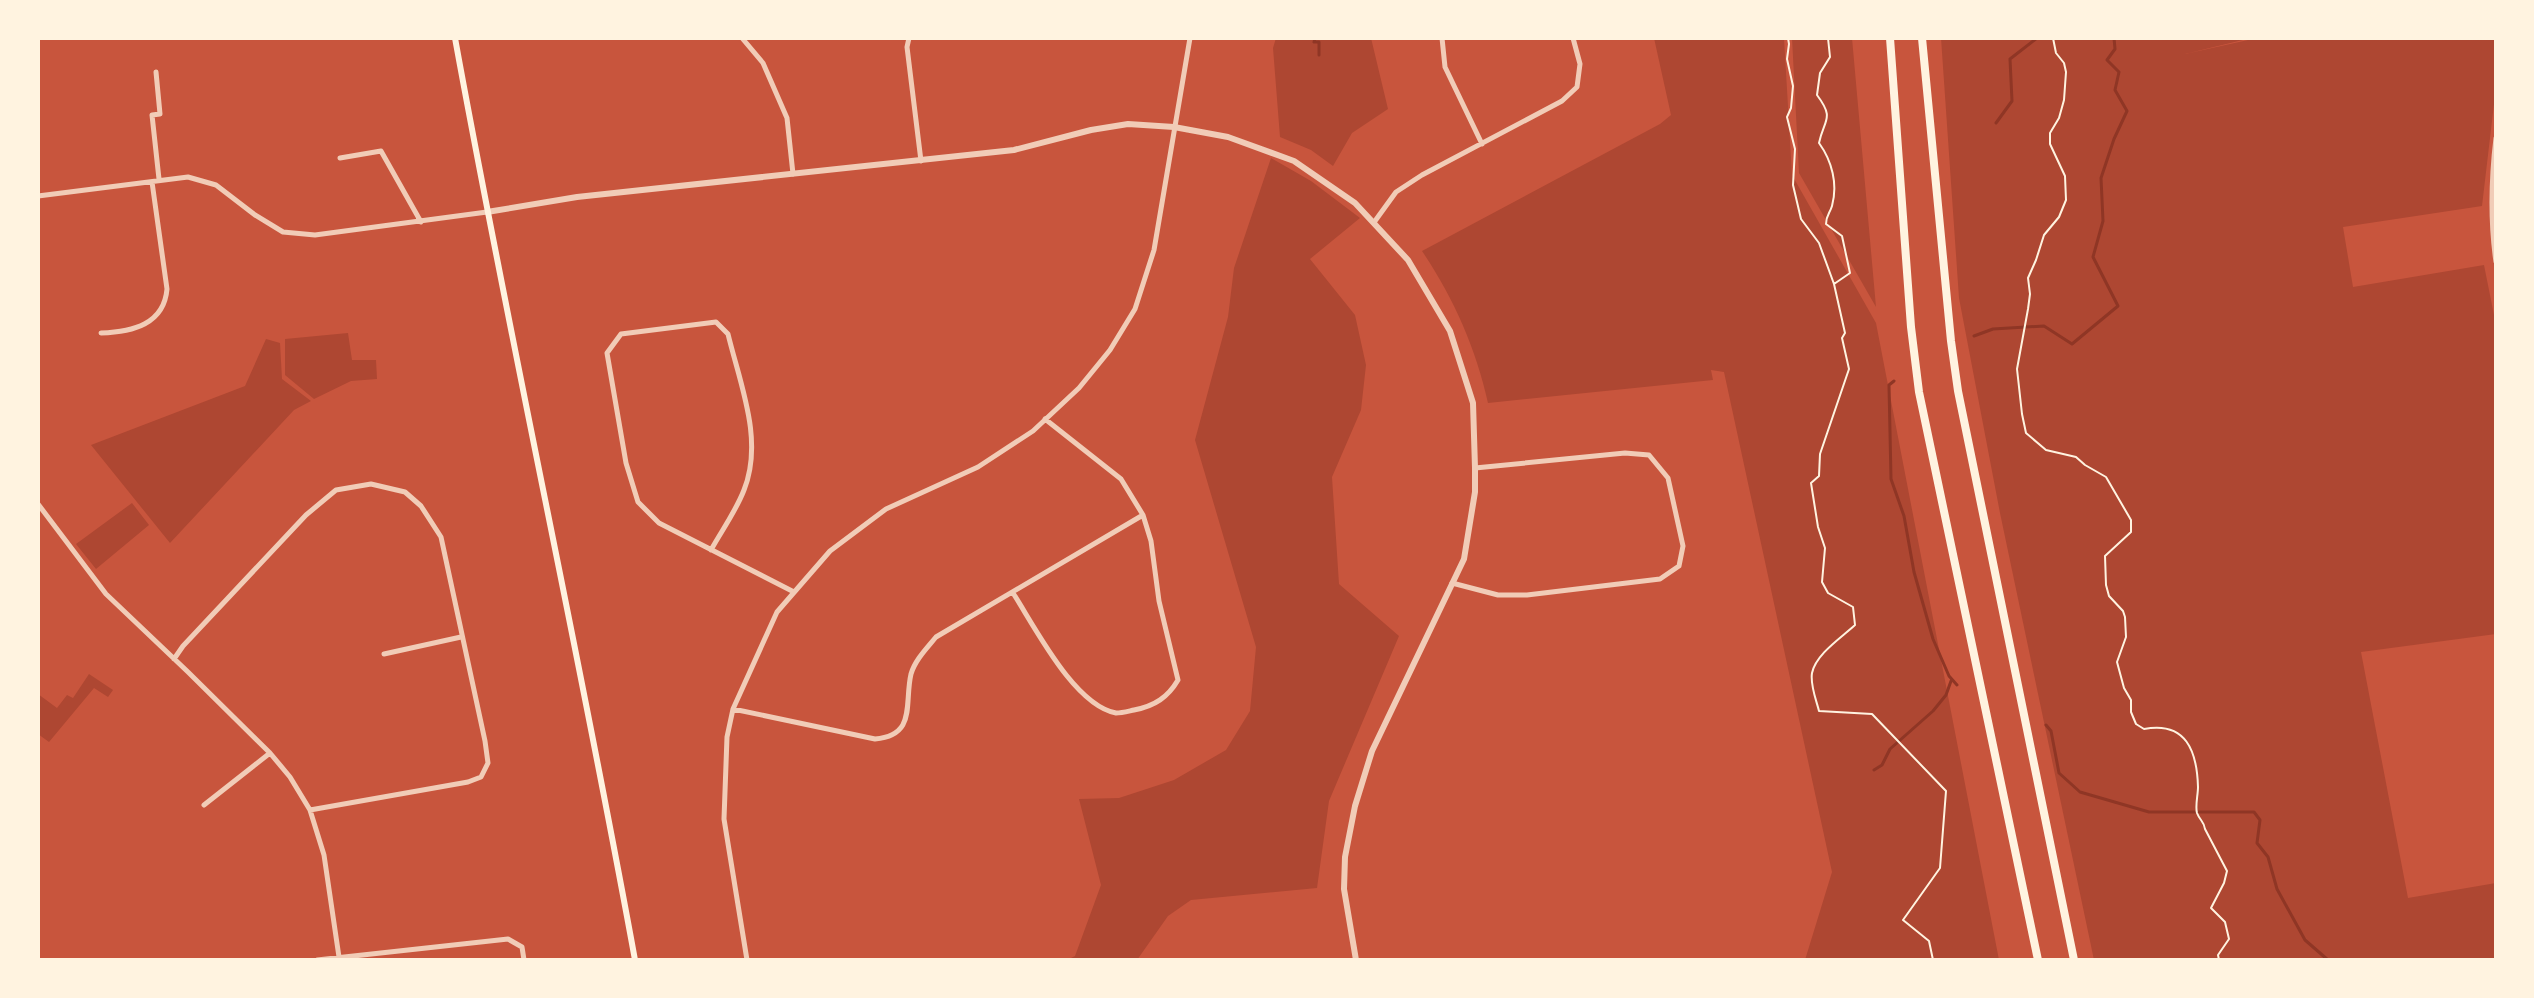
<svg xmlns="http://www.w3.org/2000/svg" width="2534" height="998" viewBox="0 0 2534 998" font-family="'Public Sans',sans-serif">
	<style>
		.green { fill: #ae4732 }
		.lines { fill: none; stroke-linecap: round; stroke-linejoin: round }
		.stream { stroke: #8f3625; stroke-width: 3 }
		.path { stroke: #fff3e0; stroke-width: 2 }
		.minor { stroke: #f1ccb7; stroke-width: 5 }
		.tertiary { stroke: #f1ccb7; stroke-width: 6 }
		.secondary { stroke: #fff3e0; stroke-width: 6 }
		.motorway { stroke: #fff3e0; stroke-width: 8 }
	</style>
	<rect width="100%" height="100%" fill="#c8553d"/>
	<path class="green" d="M1276,38h95l17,71 -36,24 -19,33 -22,-16 -31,-13 -7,-89z
		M1654,38h130l8,137 84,148 123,637h-194l27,-88 -108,-500 -13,-2 2,10 -225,23c-12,-55 -35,-106 -66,-152l238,-127 11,-9z
		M1792,38h60l24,269 -77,-134z
		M1941,38h310l-66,16 72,-16h239v49l-14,119 -139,21 10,60 131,-22 12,60v309l-135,18 47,246 88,-15v77h-402l-94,-447 -41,-215z
		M1271,158l40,23 49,37 -50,41 45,56 11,50 -5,45 -29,67 7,107 60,52 -70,165 -12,87 -126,12 -23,16 -31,44h-70l8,-4 26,-71 -22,-86 40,-1 55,-18 52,-30 24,-39 6,-64 -61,-207 33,-123 6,-49z
		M348,333l4,27h24l1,19 -26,2 -37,18 -29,-24v-36z
		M266,339l14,4 2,36 29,22 -17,9 -124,133 -79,-98 154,-59z
		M132,503l17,22 -53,44 -20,-25z
		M89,674l24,16 -5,7 -14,-9 -45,54 -11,-8v-40l19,14 10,-13 6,3z"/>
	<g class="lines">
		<path class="stream" d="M1315,38l-1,4h5v13
			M1996,123l16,-22 -2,-42 27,-21
			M1974,336l19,-7 51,-3 28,18 46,-38 -25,-49 10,-36 -2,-43 13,-39 13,-28 -12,-21 4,-18 -12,-12 8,-11 -1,-11
			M1894,381l-5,4 2,94 13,37 10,56 19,67 16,37 8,9
			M2046,725l5,6 8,42 21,19 69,20h105l6,8 -3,23 11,14 9,32 28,51 23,20
			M1874,770l8,-5 8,-16 43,-38 13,-16 5,-14"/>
		<path class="path" d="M1788,38l1,6 -2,15 6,27 -2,22 -4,9 8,32 -2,36 8,34 18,24 15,41 11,49 -3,5 7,31 -29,85 -1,22 -8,7 7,44 7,21 -3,34 6,11 25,14 2,18c-14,13 -39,29 -43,48 -2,12 4,26 7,38l53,3 74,77 -6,77 -37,52 26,21 4,19
			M1828,38l2,19 -10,16 -3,22c18,24 7,24 2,48 13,18 19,41 13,63 -2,7 -6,9 -6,18l16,12 8,37 -16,11
			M2053,38l3,15 8,10 2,9 -2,28 -5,18 -9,15v11l15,32 1,24 -7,17 -15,18 -8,25 -8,18 2,16 -2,15 -11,60 5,45 4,19 20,17 30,7 9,8 21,12 25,43v12l-26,24 1,29 3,11 14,15 2,6 1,20 -9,25 7,26 7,12v12l5,12 8,5c42,-8 53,22 54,58 0,8 -3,19 -1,26 3,8 7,8 8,16l22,42 -3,12 -13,25 14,14 4,17 -11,16 1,5"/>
		<path class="minor" d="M742,38l21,25 24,55 6,56
			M909,38l-2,9 14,114
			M1442,38l3,29 37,77
			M156,72l4,42 -8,1 7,64
			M2496,138c-5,42 -6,82 0,124
			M340,158l41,-7 40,71
			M38,196l150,-19 28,8 39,30 28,17 32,3 172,-23
			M1375,221l21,-29 26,-17 140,-74 15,-14 3,-23 -7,-26
			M101,333c32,-1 63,-9 66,-44l-15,-107
			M38,504l68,90 82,78 82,81 20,24 20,33 14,45 15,102
			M711,550c11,-20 25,-39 33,-60 20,-50 -4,-106 -16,-156l-12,-12 -95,12 -14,19 19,110 12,39 21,21 135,69
			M1452,583l46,12h29l133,-16 19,-13 4,-20 -15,-68 -19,-23 -24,-2 -150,15
			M1013,593c22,34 61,112 103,120 6,0 13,-2 18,-3 21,-4 34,-13 44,-30l-19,-79 -8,-60 -8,-26 -22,-36 -76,-60
			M384,654l77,-17
			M174,659l9,-13 123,-131 30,-25 35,-6 34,8 16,14 20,31 44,204 3,22 -7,14 -13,5 -158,28
			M733,709l142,30c42,-4 29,-35 36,-65 4,-14 16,-26 25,-37l207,-122
			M204,805l66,-52
			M317,960l191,-21 14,8 2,13
			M747,960l-23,-141 3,-82 6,-28 44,-97 53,-61 56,-42 92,-42 55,-36 46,-43 31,-38 25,-41 19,-59 36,-212"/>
		<path class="tertiary" d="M487,212l90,-15 437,-47 77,-20 37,-6 46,3 54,10 66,24 61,42 53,57 42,71 23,72 2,65v24l-11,67 -92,192 -17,55 -10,51 -1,32 12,71"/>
		<path class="secondary" d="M455,38c56,308 124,614 180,922"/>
		<path class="motorway" d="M1890,38l21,289 8,65 119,568
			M1922,38l29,303 7,50 116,569"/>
	</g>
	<rect width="2534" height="998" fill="none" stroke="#fff3e0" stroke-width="80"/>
</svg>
